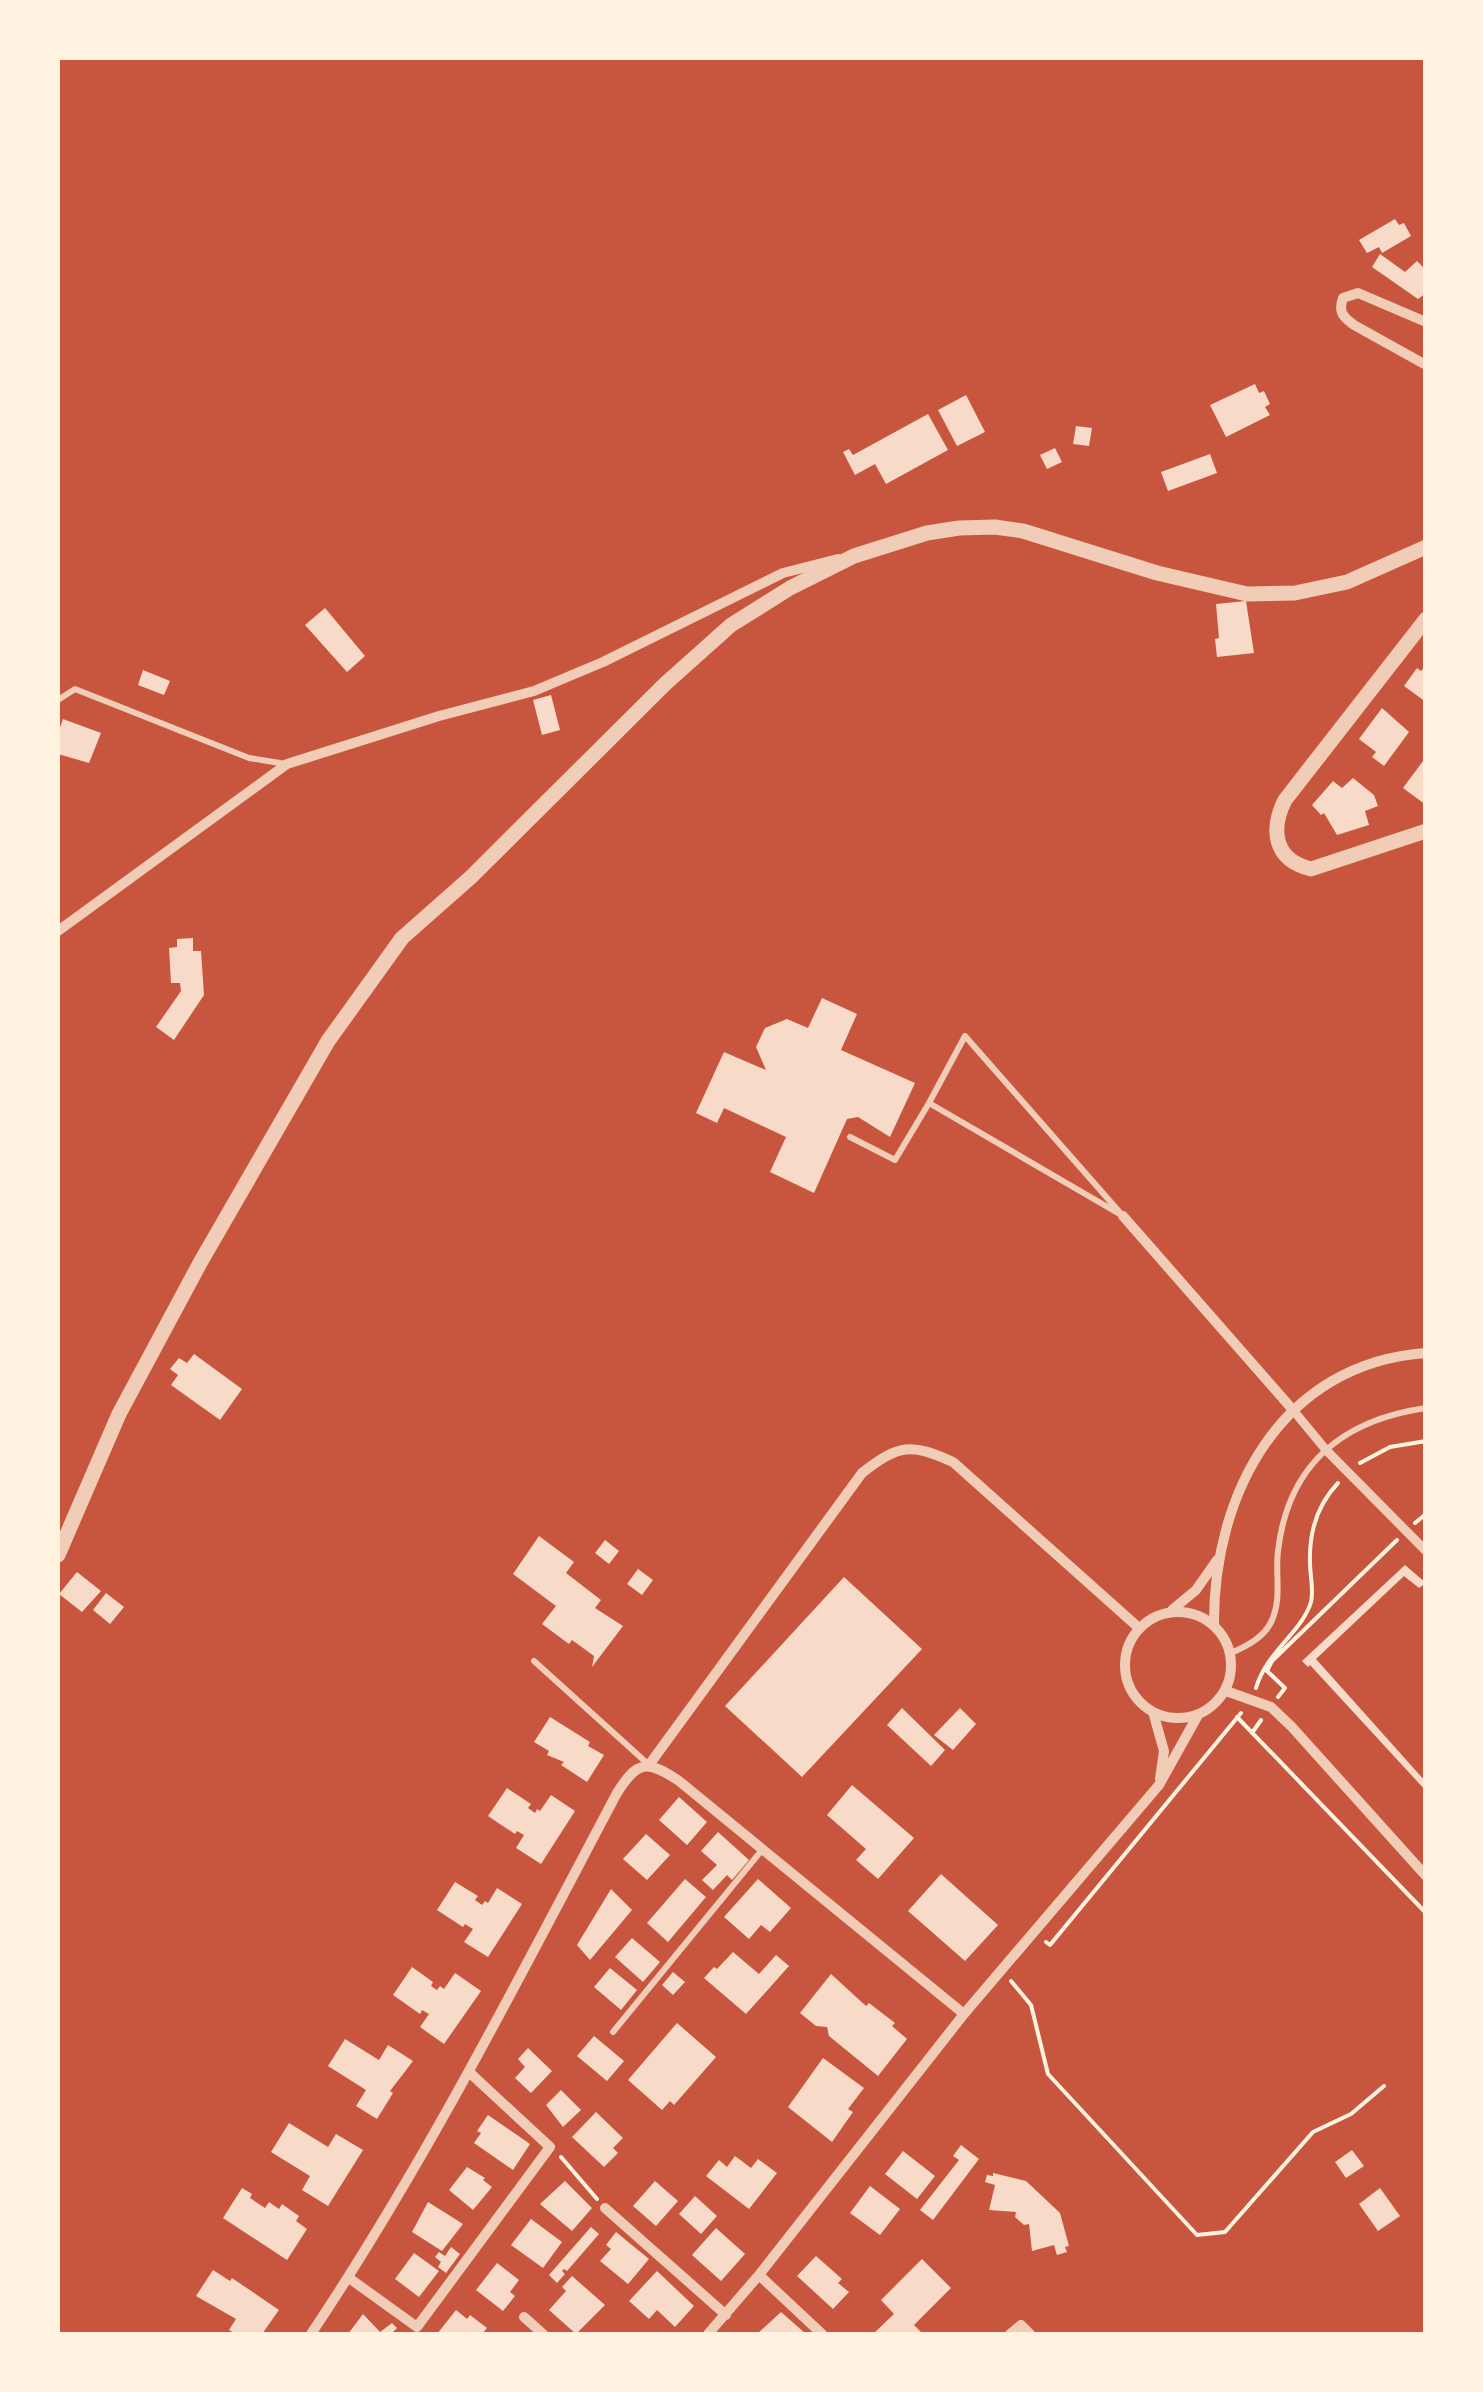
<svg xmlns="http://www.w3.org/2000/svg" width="1483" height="2392" viewBox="0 0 1483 2392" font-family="'DejaVu Sans',sans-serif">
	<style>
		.building { fill: #f7dbc8 }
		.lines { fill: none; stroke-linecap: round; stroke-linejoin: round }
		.path { stroke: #fff3e0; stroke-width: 4 }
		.service { stroke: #f1ccb7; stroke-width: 6 }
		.pedestrian { stroke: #f1ccb7; stroke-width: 9 }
		.minor { stroke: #f1ccb7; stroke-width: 10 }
		.tertiary { stroke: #f1ccb7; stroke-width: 15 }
	</style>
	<rect width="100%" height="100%" fill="#c8553d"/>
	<path class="building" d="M1395,219l4,6 5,-2 7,13 -29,17 -3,-6 -12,6 -8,-13z
		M1380,254l25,18 12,-11 9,9v23l-8,6 -46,-32z
		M1255,384l4,9 5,-2 6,13 -5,3 5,8 -44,22 -16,-32z
		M966,395l19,37 -28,14 -19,-36z
		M928,414l20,36 -62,34 -11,-20 -20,11 -12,-23 6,-3 4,6z
		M1076,426l16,2 -3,18 -16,-2z
		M1055,448l7,14 -15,7 -7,-14z
		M1210,454l7,19 -49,18 -7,-19z
		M1246,601l8,52 -37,4 -2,-18 4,-1 -3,-34z
		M325,608l40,48 -18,16 -42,-47z
		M1426,665v37l-22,-16 13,-18 4,3z
		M143,670l27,11 -6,14 -26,-10z
		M551,695l9,35 -18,5 -9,-35z
		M1382,708l27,24 -25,34 -12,-9 4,-5 -17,-13z
		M63,719l38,14 -12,30 -31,-9v-21z
		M1423,761l3,2v42l-23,-17z
		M1353,778l21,17 4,11 -13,5 4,14 -32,10 -13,-22 -3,2 -9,-10 21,-24 9,7z
		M193,938v13h8l3,44 -30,45 -18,-13 25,-36 -1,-8h-9l-2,-35 8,-1v-8z
		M822,998l35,16 -16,36 74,33 -25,54 -32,-20 -11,2 -33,74 -44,-21 16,-35 -62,-29 -7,15 -21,-10 28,-61 42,18 -10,-23 9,-19 22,-9 21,9z
		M194,1354l48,35 -22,31 -49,-35 7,-10 -8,-6 9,-11 8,5z
		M539,1536l35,26 -8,11 35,27 -6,8 28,18 -31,41 2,-11 -22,-16 -3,4 -27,-20 14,-18 -43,-32z
		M605,1540l14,11 -10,13 -14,-11z
		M1405,1565l21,18 -7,5 -15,-12 -88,83 110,123v9l-116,-126 -2,2 -6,-6z
		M638,1569l15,11 -11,15 -15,-11z
		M77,1572l24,19 -19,21 -23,-18z
		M844,1577l78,72 -120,128 -77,-71z
		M106,1593l18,14 -14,17 -17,-14z
		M902,1708l43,42 -14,16 -44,-41z
		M960,1708l16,16 -23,26 -19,-15z
		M550,1717l40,25 -2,4 16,9 -17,27 -26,-17 3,-3 -17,-7 2,-4 -15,-9z
		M852,1785l62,53 -36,41 -22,-19 10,-11 -39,-34z
		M507,1788l24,16 -3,4 7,5 2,-4 3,2 11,-16 24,16 -34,53 -25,-16 8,-13 -7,-4 -2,3 -27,-18z
		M679,1797l28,25 -20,23 -28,-25z
		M718,1832l31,28 -17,20 -5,-5 -14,15 -11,-10 15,-15 -16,-14z
		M646,1834l24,21 -23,25 -24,-21z
		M941,1874l57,51 -33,36 -57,-50z
		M685,1879l21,18 -38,45 -21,-19z
		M758,1879l33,29 -21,24 -9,-7 -12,14 -25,-22z
		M455,1882l23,14 -3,4 7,5 3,-4 3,2 9,-15 25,16 -34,53 -24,-15 9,-13 -8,-5 -2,3 -26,-17z
		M611,1889l21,21 -42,50 -13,-15z
		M632,1938l28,24 -17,20 -28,-25z
		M733,1952l26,22 17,-19 13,11 -43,48 -42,-36 10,-11 3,2z
		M412,1967l21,15 -2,4 6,4 3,-4 4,3 11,-16 26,18 -37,53 -24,-17 9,-13 -7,-4 -2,4 -27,-19z
		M610,1968l27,22 -16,20 -27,-23z
		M673,1972l12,10 -12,13 -11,-10z
		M831,1974l35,32 3,-3 26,20 -3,3 15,13 -29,37 -49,-40 -2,-9 -11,-1 -16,-13z
		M677,2023l39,34 -42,48 -4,-4 -8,9 -34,-30z
		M594,2036l30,25 -17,20 -30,-25z
		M345,2039l34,21 9,-15 25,16 -23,30 3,2 -16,26 -21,-13 10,-16 -38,-24z
		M528,2048l24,23 -21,22 -16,-15 10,-11 -7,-8z
		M823,2058l41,30 -16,21 5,3 -21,30 -44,-35z
		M561,2090l20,20 -18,17 -17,-22z
		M596,2112l27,26 -10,10 5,5 -14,14 -32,-30z
		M488,2115l42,29 -17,26 -39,-27 7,-10 -4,-2z
		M289,2123l39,24 8,-13 27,16 -35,56 -26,-16 8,-14 -39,-24z
		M961,2145l18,14 -46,61 -13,-10 39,-50 -6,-4z
		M1352,2150l12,16 -18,12 -11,-16z
		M903,2151l32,25 -18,23 -32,-25z
		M735,2156l16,12 7,-9 19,14 -28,36 -43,-33 13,-16 8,7z
		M467,2167l18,11 -2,2 9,7 -19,23 -24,-20z
		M993,2173l33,8 34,32 9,33 -4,1 2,5 -10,3 -3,-10 -22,6 -3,-27 -5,1 -9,-8 1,-5 -27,-2 6,-25 -10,-3 2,-7 6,1z
		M565,2181l27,27 -20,23 -32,-27z
		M655,2181l23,20 -22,25 -23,-20z
		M870,2186l30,23 -20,26 -30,-22z
		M242,2188l10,6 -2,4 15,10 4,-6 10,7 3,-5 17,12 -3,5 11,8 -20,31 -64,-42z
		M1380,2188l20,28 -22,15 -19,-27z
		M695,2196l22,20 -16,18 -22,-20z
		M428,2202l35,22 -21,27 -30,-19z
		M531,2219l31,23 -19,26 -32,-23z
		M591,2227l8,7 -32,37 -3,-2 -2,2 3,3 -8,9 -8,-8z
		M716,2228l29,26 -24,27 -29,-26z
		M616,2232l33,27 -21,25 -28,-23 11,-12 -5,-4z
		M451,2247l9,7 -14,19 -8,-6 3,-5 -6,-5 4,-5 6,4z
		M414,2253l25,18 -20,26 -24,-18z
		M816,2256l26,23 -4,4 11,9 -16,17 -36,-33z
		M922,2259l29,29 -37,37 9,9h-50l21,-20 -13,-14z
		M497,2263l22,17 -9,12 5,4 -12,15 -27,-21z
		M213,2270l17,11 2,-3 47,32 -17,24h-26l-7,-4 7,-11 -40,-23z
		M657,2271l37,35 -19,21 -18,-17 -8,9 -20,-18z
		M572,2276l33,29 -29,29 -27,-24 17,-19 -4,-4z
		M456,2310l11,9 3,-4 17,13 -5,6h-45z
		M781,2312l25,22h-49z
		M363,2314l17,18 12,-9 5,5 -6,6h-43z"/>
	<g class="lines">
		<path class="path" d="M1360,1463l30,-16 36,-6
			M1415,1523l11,-9
			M1256,1688c11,-37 46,-56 55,-86 3,-13 -1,-26 -1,-39 -1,-30 7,-58 28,-80
			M1278,1697l7,-9 -18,-17 5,-10 125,-121
			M1237,1717l189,196
			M1252,1733l9,-13
			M1046,1942l4,3 191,-232
			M1011,1981l20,24 17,69 149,161 28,-3 88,-100 38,-18 33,-28
			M561,2157l36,42"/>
		<path class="service" d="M58,700l17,-11 174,69 37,6
			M965,1036l158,180 -194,-113z
			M850,1137l45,23 34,-57
			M1231,1653c16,-7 34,-16 41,-33 10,-22 3,-45 6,-69 10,-86 64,-131 148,-143
			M534,1661l114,103
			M613,2032l149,-182"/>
		<path class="pedestrian" d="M1293,1410l33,40 100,101"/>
		<path class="minor" d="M1426,322l-68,-29 -15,5c-5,14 0,19 11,27l72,40
			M58,931l229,-167 152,-48 95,-25 69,-29 180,-89 55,-14
			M1123,1216l170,194
			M1172,1610l24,-20 21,-30
			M1125 1665a53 53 0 1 1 106 0a53 53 0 1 1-106 0Z
			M1214,1625c-1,-132 68,-262 212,-272
			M1226,1691l45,16 20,19 135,150
			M1153,1712l11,39 -4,28
			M649,1765l213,-292c37,-29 49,-30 91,-11l186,166
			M605,2208l121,107
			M759,2275l63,59
			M349,2278l68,49 133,-180 -81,-75
			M524,2317l19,17
			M311,2334c115,-172 209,-358 306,-541 20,-32 30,-34 62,-12l285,233
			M708,2334l51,-59 205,-261 195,-229 39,-70
			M1010,2334l11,-9 9,9"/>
		<path class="tertiary" d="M1426,619l-141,181c-15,30 -11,60 26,69l115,-38
			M58,1555l61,-141 81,-151 128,-222 74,-103 69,-61 194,-193 66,-59 59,-37 64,-32 73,-23 32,-5 36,-1 28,4 134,42 90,21 48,-1 52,-11 79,-35"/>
	</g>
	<rect width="1483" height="2392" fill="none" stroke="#fff3e0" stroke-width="120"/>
</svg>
